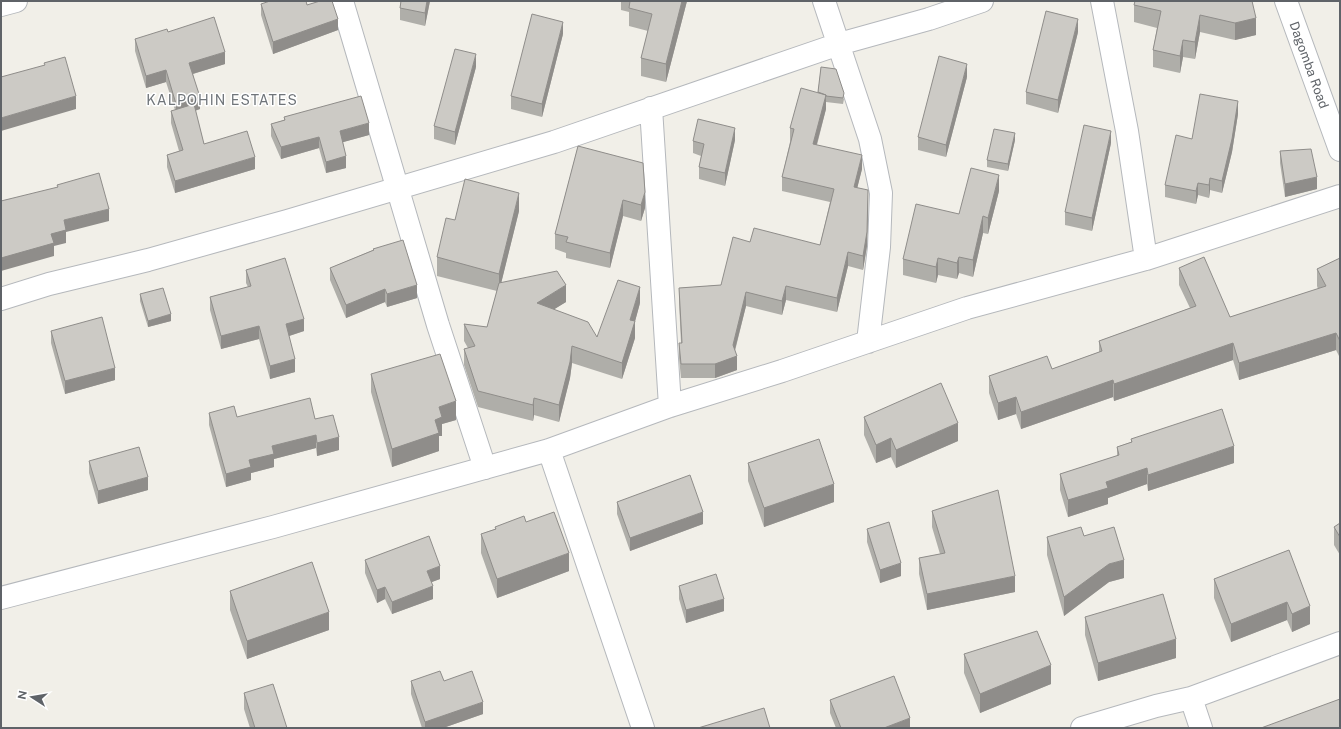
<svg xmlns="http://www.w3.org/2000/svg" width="1341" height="729" viewBox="0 0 1341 729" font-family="'Public Sans',sans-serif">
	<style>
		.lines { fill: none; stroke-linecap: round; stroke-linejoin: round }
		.minor-casing { stroke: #b5b8bc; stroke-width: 24 }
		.minor { stroke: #fff; stroke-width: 22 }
		.wall { fill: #afaea9 }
		.shaded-wall { fill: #8f8d8a }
		.building { fill: #cccac5; stroke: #8f8d8a }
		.labels { text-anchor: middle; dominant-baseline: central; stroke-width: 3; stroke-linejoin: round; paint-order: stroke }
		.street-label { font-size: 13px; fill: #5f6368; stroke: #fff }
		.neighbourhood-label { font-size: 14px; letter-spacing: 1px; fill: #70757a; stroke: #fff }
	</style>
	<rect width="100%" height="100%" fill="#f1efe8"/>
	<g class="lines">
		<defs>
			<path id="minor" d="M342,1l96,324 47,143
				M824,1l46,138 11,54 -2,54 -11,95
				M1102,1l25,130 19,128
				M1286,1l54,149
				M1,5l15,-4
				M651,108l19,298
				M1,299l48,-15 99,-24 139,-39 267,-79 285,-98 90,-25 53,-18
				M549,450l94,278
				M1,598l272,-71 276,-77 121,-44 112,-35 185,-63 179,-49 194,-63
				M1191,698l10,30
				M1082,728l74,-22 35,-8 149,-55"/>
		</defs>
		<use href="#minor" class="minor-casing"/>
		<use href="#minor" class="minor"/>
	</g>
	<path class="wall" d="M401,1h29l-5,25 -25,-6v-12z
		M621,1h66l-21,81 -25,-6v-18l7,-27 -19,-5v-14l-8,-2z
		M1252,1l4,34 -21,5 -35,-8 -5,27 -12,-2 -3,16 -27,-6v-17l4,-22 -23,-6v-17z
		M261,4l46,1 31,25 -65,24 -12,-39z
		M168,32l57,32 -32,10 7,35 -5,2 9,33 51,25 -80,24 -8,-26v-12l12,-4 -8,-28v-12l4,-1 -9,-28 -20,6 -11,-37v-12z
		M1078,32l-20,81 -32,-9v-12z
		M563,34l-21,83 -31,-8v-13z
		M476,67l-21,78 -21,-6v-13z
		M821,67l23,32 -1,5 -17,-2v7l-9,36 45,24 -5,19 11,17 -1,41 -4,24 -15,-4 -11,46 -51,-12 -4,15 -36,-9 -11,45 2,19 -22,8h-34l-2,-20v-15h2l-2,-41v-14l42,-3 29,-43 70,3 10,-43 -48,-11v-14l8,-35v-14l28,-36z
		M967,77l-21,80 -28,-7v-13z
		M1238,114l-6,38 -10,41 -12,-3 -1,8 -11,-3 -2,9 -31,-7v-12l27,-46z
		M284,117l85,18 -26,7 3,26 -20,5 -7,-25 -38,11 -10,-23v-12l13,-4z
		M735,140l-10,46 -26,-7v-12l2,-11 -8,-3v-12z
		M1015,140l-7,31 -21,-4v-7z
		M1111,143l-19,88 -27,-6v-13z
		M578,146l67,62 -4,13 -18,-5 -13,52 -44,-10v-5l-11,-4v-15z
		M1280,151l37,38 -32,8 -5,-34z
		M999,191l-11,43 -5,-1 -10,44 -14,-4 -2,6 -19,-4 -2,8 -33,-8v-16l56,-45z
		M519,211l-18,72 65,19 -12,7 43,28 43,-34 -5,18v17l-13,41 -50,-16 -2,15 -11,44 -25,-7 -1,6 -55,-14 -14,-42v-16l4,-1 -4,-7v-17l23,3 10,-36 -60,-15v-19l18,-37z
		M373,249l44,49 -30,9 -2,-5 -39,16 -16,-38v-12l43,-18z
		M1340,258v100l-4,-8 -97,30 -6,-20 -119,41 -1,-4 -92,32 -5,-15 -18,6 -9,-27v-17l63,-7 47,-17v-11l91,-33 -11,-23v-17l51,49 88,-28 -1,-3v-17z
		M246,270l58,61 -15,5 6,36 -25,7 -11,-40 -38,10 -11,-39v-13l38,-10 -2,-4z
		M140,294l31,27 -23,6 -8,-26z
		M51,331l64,49 -50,14 -14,-51z
		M371,374l85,46 -14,4v12h-3v15l-47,16 -21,-75z
		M209,413l28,4 78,2 24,31 -22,6 -1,-8 -42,11v8l-23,6v7l-25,7 -17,-62z
		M864,417l94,24 -62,27 -5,-11 -15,6 -12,-28z
		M1131,439l103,24 -86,28 -1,-7 -39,14v6l-40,13 -8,-27v-16l57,-18v-9l14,-5z
		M89,461l59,29 -50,14 -9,-31z
		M748,463l86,39 -70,25 -16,-46z
		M617,502l86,22 -73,27 -13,-37z
		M932,511l83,81 -88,18 -8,-36v-16l21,-4 -8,-27z
		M1340,523v32l-6,-10v-18z
		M495,527l74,44 -72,27 -16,-45v-19l14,-5z
		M867,529l34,47 -21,7 -13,-41z
		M1084,536l40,42 -15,4 -45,34 -17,-61v-18z
		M1289,550l21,74 -18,8 -5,-12 -56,22 -17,-44v-19z
		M365,560l75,19 -9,3 2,17 -41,15 -7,-15 -8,4 -12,-30z
		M679,586l45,25 -38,12 -7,-24z
		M230,591l99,39 -82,29 -17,-49z
		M1085,617l91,41 -78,23 -13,-46z
		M964,654l87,30 -71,29 -16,-40z
		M411,681h33l39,33 -40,14h-21l-11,-34z
		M244,693l43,35h-37l-6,-19z
		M830,700l80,28h-74l-6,-15z"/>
	<path class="shaded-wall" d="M427,1h3l-5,25v-13z
		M682,1h5l-21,81v-18z
		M1200,15v17l-5,27v-17z
		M1256,18v17l-21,5v-17z
		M338,19v11l-65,24v-12z
		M1078,19v13l-20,81v-13z
		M563,22v12l-21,83v-13z
		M1183,40v17l-3,16v-17z
		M225,52v12l-36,11v-12z
		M476,54v13l-21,78v-13z
		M967,64v13l-21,80v-12z
		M166,70v12l-20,6v-12z
		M826,95v14l-13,49v-14z
		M76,96v13l-75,22v-13z
		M200,97v12l-24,7v-12z
		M1238,101v13l-6,38 -10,41v-12z
		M369,123v12l-29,8v-12z
		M735,128v12l-10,46v-13z
		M1111,131v12l-19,88v-13z
		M1015,133v7l-7,31v-7z
		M319,137v11l-38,11v-12z
		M862,155v14l-8,32v-14z
		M346,156v12l-20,5v-11z
		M255,157v12l-80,24v-12z
		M999,175v16l-11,43v-16z
		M1317,177v12l-32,8v-13z
		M1210,178v12l-1,8v-13z
		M1198,183v12l-2,9v-13z
		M868,190l-1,56 -4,24v-14z
		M645,192v16l-4,13v-16z
		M519,193v18l-20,81v-18z
		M623,200v16l-13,52v-15z
		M109,209v12l-43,11v11l-12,3v10l-53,15v-13l50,-24 13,-14z
		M983,216v17l-10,44v-17z
		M848,252v14l-11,46v-14z
		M959,257v16l-2,6v-16z
		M938,258v17l-2,8v-16z
		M417,285v13l-30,9v-13z
		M566,285v17l-29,18v-17z
		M786,286v14l-4,15v-14z
		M640,287v16l-7,26 2,-8v17l-13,41v-16l8,-43z
		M385,289v13l-39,16v-13z
		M746,292v14l-13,51 4,-1v14l-22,8v-14l18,-19z
		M171,314v7l-23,6v-6z
		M304,319v12l-18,6v-13z
		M259,326v13l-38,10v-13z
		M1336,333v17l-97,30v-17z
		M1233,343v17l-119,41v-17z
		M572,346v17l-2,15 -11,44v-17z
		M295,359v13l-25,7v-13z
		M115,368v12l-50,14v-13z
		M1113,380v17l-92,32v-17z
		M1016,397v17l-18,6v-17z
		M534,398v17l-1,6v-16z
		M456,401v19l-14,4v12h-3v15l-47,16v-18l43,-29 4,-13z
		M958,423v18l-62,27v-18z
		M316,435v13l-42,11v8l-23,6v7l-25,7v-13l46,-28z
		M339,437v13l-22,6v-13z
		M891,438v19l-15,6v-18z
		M1234,446v17l-86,28v-16z
		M1147,468v16l-39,14v6l-40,13v-17l38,-18z
		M148,477v13l-50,14v-13z
		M834,484v18l-70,25v-19z
		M703,512v12l-73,27v-13z
		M569,553v18l-72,27v-19z
		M1124,560v18l-15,4 -45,34v-19l45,-33z
		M901,563v13l-21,7v-13z
		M440,566v13l-13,5v-13z
		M1015,576v16l-88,18v-16z
		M433,586v13l-41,15v-12z
		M385,587v12l-8,4v-13z
		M724,599v12l-38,12v-13z
		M1287,602v18l-56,22v-18z
		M1310,606v18l-18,8v-18z
		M329,612v18l-82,29v-18z
		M1176,639v19l-78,23v-18z
		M1051,665v19l-71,29v-19z
		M483,702v12l-40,14h-18v-6z
		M910,718v10h-26z"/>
	<path class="building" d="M270,1h36l1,4 13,-4h12l6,18 -65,23 -12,-38z
		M401,1h26l-2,12 -25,-5z
		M630,1h52l-16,63 -25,-6 11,-44 -23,-6z
		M1135,1h117l4,17 -21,5 -35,-8 -5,27 -12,-2 -3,16 -27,-6 8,-39 -27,-6z
		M1046,11l32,8 -20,81 -32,-8z
		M532,14l31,8 -21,82 -31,-8z
		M214,17l11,35 -36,11 11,34 -24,7 -10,-34 -20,6 -11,-37 32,-10 1,3z
		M455,49l21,5 -21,78 -21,-6z
		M939,56l28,8 -21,81 -28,-8z
		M65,57l11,39 -75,22v-41l44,-12 -1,-2z
		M821,67l15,2 8,24 -1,5 -17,-2v-1l-8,-3z
		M801,88l25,7 -13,49 49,11 -8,32 14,3 -1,42 -4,24 -15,-4 -11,46 -51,-12 -4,15 -36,-9 -13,53 4,11 -22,8h-34l-2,-21h3l-3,-55 42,-3 12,-48 17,5 4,-14 66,17 14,-56 -52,-12 12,-48 -4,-1z
		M1200,94l38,7 -6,38 -10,42 -12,-3 -1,7 -11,-2 -2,8 -31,-6 11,-50 16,4z
		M361,96l8,27 -29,8 6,25 -20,6 -7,-25 -38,10 -10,-23 14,-4 -1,-3z
		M194,104l10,40 43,-13 8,26 -80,24 -8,-26 16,-5 -12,-39z
		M698,119l37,9 -10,45 -26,-6 5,-23 -11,-3z
		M1084,125l27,6 -19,87 -27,-6z
		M994,129l21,4 -7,31 -21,-4z
		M578,146l65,17 2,29 -4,13 -18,-5 -13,53 -44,-11 2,-5 -13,-3z
		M1311,149l6,28 -32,7 -5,-33z
		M971,168l28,7 -11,43 -5,-2 -10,44 -14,-3 -2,6 -19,-5 -2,9 -33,-8 13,-55 43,10z
		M99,173l10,36 -45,11 2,10 -15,4 3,9 -53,15v-57l57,-14 -1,-2z
		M465,179l54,14 -20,81 -62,-17 9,-39 9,2z
		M403,240l14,45 -30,9 -2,-5 -39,16 -16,-37 44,-18 -1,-1z
		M1204,257l26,60 96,-31 -9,-17 23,-11v83l-4,-8 -97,30 -6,-20 -119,41 -1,-4 -92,32 -5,-15 -18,6 -9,-27 58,-20 5,13 50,-18 -3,-10 97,-35 -17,-38z
		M285,258l19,61 -18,5 9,35 -25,7 -11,-40 -38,10 -11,-39 41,-11 -5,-16z
		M557,271l9,14 -29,18 51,19 9,15 21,-57 22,7 -10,33 5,1 -13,42 -50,-17 -2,16 -11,43 -25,-7 -1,7 -55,-14 -14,-42 11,-3 -11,-22 23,3 12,-44z
		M163,288l8,26 -23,7 -8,-27z
		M102,317l13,51 -50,13 -14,-50z
		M440,354l16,47 -17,6 3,10 -7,3 4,13 -47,16 -21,-75z
		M941,383l17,40 -62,27 -5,-12 -15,7 -12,-28z
		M310,398l5,21 18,-4 6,22 -22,6 -1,-8 -44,11 2,8 -25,6 2,7 -25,7 -17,-61 25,-7 3,11z
		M1222,409l12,37 -86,29 -1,-7 -41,14 2,6 -40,12 -8,-26 59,-19 -2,-8 15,-5 -1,-3z
		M819,439l15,45 -70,24 -16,-45z
		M139,447l9,30 -50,14 -9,-30z
		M690,475l13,37 -73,26 -13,-36z
		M998,490l17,86 -88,18 -8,-36 26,-5 -13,-42z
		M554,512l15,41 -72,26 -16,-45 15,-5 -1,-2 29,-11 2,6z
		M889,522l12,41 -21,7 -13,-41z
		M1340,523v14l-6,-10z
		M1081,527l3,9 30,-9 10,33 -15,4 -45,33 -17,-60z
		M429,536l11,30 -13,5 6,15 -41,16 -7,-15 -8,3 -12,-30z
		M1289,550l21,56 -18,8 -5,-12 -56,22 -17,-45z
		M312,562l17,50 -82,29 -17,-50z
		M716,574l8,25 -38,11 -7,-24z
		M1163,594l13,45 -78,24 -13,-46z
		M1037,631l14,34 -71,29 -16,-40z
		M440,671l4,10 28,-10 11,31 -58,20 -14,-41z
		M894,676l16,42 -26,10h-43l-11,-28z
		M273,684l14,44h-32l-11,-35z
		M1340,699v29h-79z
		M764,708l6,20h-72z"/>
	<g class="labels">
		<g class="street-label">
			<text transform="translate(1309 65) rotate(70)">Dagomba Road</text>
		</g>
		<g class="neighbourhood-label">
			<text x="222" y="100">KALPOHIN ESTATES</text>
		</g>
	</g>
	<rect width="1341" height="729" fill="none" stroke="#5f6368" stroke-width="4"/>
	<g transform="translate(32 697) rotate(282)" stroke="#ffffff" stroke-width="3" paint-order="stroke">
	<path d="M0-3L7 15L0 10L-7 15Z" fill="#5f6368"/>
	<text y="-6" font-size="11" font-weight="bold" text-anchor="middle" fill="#5f6368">N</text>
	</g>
</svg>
